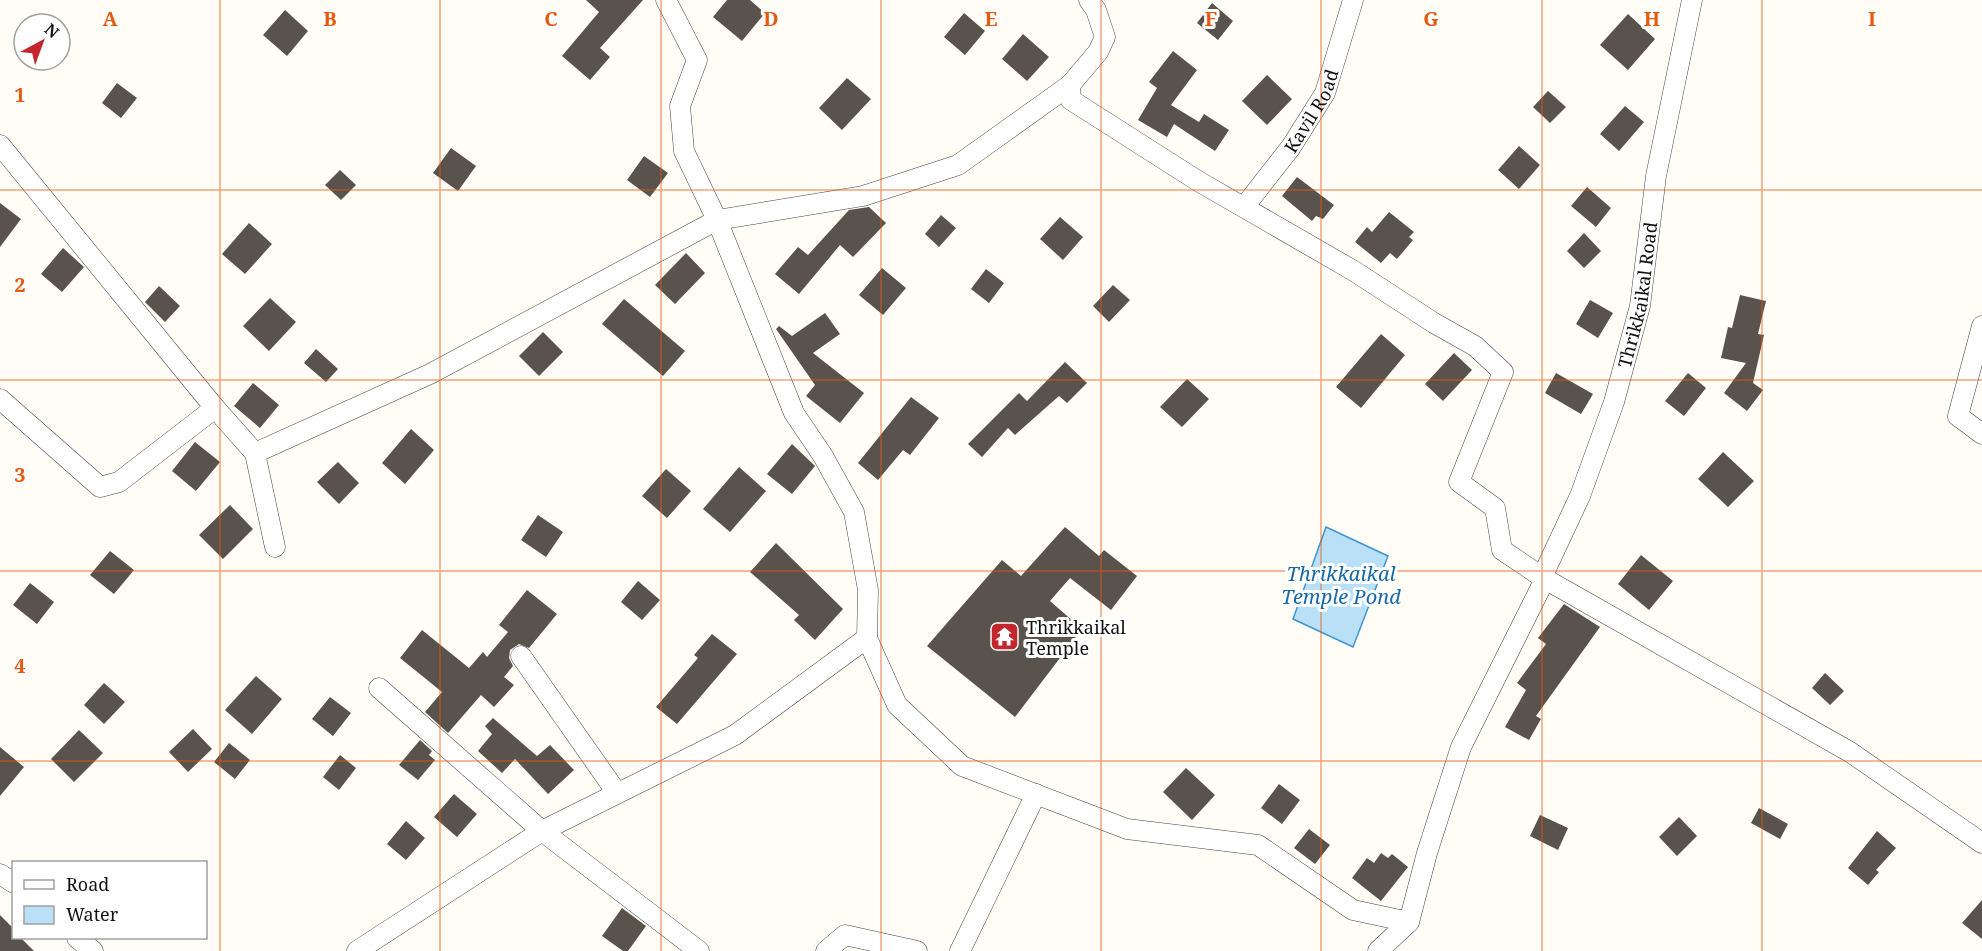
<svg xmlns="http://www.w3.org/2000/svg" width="1982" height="951" viewBox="0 0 1982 951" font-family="'Noto Serif',serif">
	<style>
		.water { fill: #b9e0f7; stroke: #3f96cf; stroke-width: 1.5 }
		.building { fill: #5a524d }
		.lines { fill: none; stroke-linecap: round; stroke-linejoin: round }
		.street-casing { stroke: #444; stroke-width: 21 }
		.street { stroke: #fff; stroke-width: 20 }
		.grid { fill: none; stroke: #e8590c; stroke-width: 1.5; stroke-opacity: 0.55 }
		.labels { text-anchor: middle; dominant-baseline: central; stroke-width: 6; stroke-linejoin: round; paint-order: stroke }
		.street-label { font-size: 18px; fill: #111; stroke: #fff }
		.poi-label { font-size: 18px; fill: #111; stroke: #fff; text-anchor: start }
		.water-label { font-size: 20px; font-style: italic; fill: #1768a6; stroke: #fff }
		.grid-label { font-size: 20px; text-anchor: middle; font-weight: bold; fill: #e8590c; stroke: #fff; stroke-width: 6; stroke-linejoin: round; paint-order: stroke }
	</style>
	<rect width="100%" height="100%" fill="#fffdf5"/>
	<path class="water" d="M1326,527l62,29 -35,91 -60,-28z"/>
	<path class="building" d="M586,0h57l-43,48 10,9 -20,23 -28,-24 37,-44z
		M727,0h23l15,13 -23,28 -29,-24z
		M1212,3l21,18 -15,19 -21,-17z
		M285,10l23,21 -21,25 -24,-21z
		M964,13l21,18 -20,24 -21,-18z
		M1628,14l27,25 -27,31 -28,-25z
		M1023,34l26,23 -22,24 -25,-22z
		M1173,51l24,19 -26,35 28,17 5,-8 25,16 -14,21 -41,-27 -7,13 -29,-17 19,-32 -8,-6z
		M1267,75l25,24 -25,26 -25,-24z
		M847,78l24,21 -29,31 -23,-22z
		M117,83l20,15 -16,20 -19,-15z
		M1548,91l18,16 -16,16 -17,-16z
		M1625,106l19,16 -25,29 -19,-17z
		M1519,146l21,19 -21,24 -21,-19z
		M451,148l25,18 -18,25 -25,-18z
		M644,156l24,17 -18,24 -23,-17z
		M340,170l16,15 -15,15 -16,-15z
		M1297,177l37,28 -11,14 -7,-3 -4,5 -30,-25z
		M1587,187l24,21 -15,19 -25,-21z
		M0,203l21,16 -21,28z
		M869,207l17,16 -33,34 -13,-12 -41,49 -24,-20 23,-27 10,8 41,-45z
		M1389,212l25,20 -5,5 4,3 -16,19 -7,-6 -9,10 -26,-21 12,-15 5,5z
		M941,215l15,13 -17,19 -14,-13z
		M1060,217l23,20 -20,23 -23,-21z
		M249,223l23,21 -27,30 -23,-20z
		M1584,233l17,18 -17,17 -17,-17z
		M63,248l21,19 -22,25 -21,-18z
		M686,253l19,20 -30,31 -20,-19z
		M882,268l24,20 -23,27 -24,-20z
		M986,269l18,14 -15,20 -18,-14z
		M1113,285l17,15 -21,22 -16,-16z
		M159,286l21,20 -15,16 -20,-20z
		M1740,295l26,6 -8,33 6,1 -11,48 10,7 -16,21 -23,-18 22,-30 -25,-5 7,-31 4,1z
		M270,298l26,24 -27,29 -26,-25z
		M624,299l61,52 -22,25 -61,-52z
		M1590,300l23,13 -15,25 -22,-14z
		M825,313l15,21 -27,19 51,40 -24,30 -34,-27 9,-11 -39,-56 3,-3 13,10z
		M543,332l20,20 -24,24 -20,-20z
		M1381,334l24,21 -44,53 -25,-21z
		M316,349l22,20 -12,13 -22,-19z
		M1454,353l18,17 -29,31 -18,-17z
		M1065,362l22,21 -20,20 -8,-7 -44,39 -7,-7 -26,29 -14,-13 51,-51 8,8z
		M1556,373l37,21 -12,20 -36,-21z
		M1688,373l18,15 -22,28 -19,-15z
		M1187,379l22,20 -27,28 -22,-20z
		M253,383l26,22 -19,23 -26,-22z
		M911,397l28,21 -29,37 -7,-5 -25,30 -20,-17z
		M411,429l23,21 -29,34 -23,-21z
		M195,442l25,20 -24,29 -24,-20z
		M792,444l23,22 -23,28 -25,-20z
		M1723,452l31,29 -26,26 -30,-28z
		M338,462l21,21 -20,21 -22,-22z
		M739,467l27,24 -36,41 -27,-23z
		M666,469l25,22 -24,27 -25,-22z
		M230,505l23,24 -30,30 -24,-24z
		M538,515l25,17 -17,25 -25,-17z
		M1065,527l34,29 5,-6 33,26 -26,34 -41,-32 -20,23 32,28 -67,88 -88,-71 75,-86 19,16z
		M776,543l67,66 -28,31 -21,-20 5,-5 -49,-43z
		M110,551l24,19 -20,24 -24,-19z
		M1641,555l32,26 -24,29 -31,-26z
		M638,581l22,19 -18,20 -21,-18z
		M30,583l24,19 -17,22 -24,-19z
		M527,590l30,24 -28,34 -10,-4 -9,6 -1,8 4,8 -9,11 10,8 -20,22 -13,-12 -33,38 -23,-21 17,-20 -42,-34 22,-28 47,38 14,-16 4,5 21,-25 -9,-7z
		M1564,604l36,23 -64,89 5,3 -12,21 -24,-13 21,-37 -9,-7 29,-39 -8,-6z
		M712,634l25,20 -60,70 -21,-17 42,-49 -4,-3z
		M1825,673l19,18 -14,14 -18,-17z
		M256,676l26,23 -30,35 -27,-24z
		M104,683l21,19 -21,22 -20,-19z
		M330,697l21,16 -18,23 -21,-17z
		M493,718l44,38 13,-11 24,25 -26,24 -33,-35 -13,14 -24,-22 14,-17 -7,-8z
		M193,729l19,20 -24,23 -19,-20z
		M79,730l24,23 -29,29 -23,-23z
		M420,740l12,11 -3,4 6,5 -17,20 -19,-15z
		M229,743l21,17 -15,19 -21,-17z
		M0,747l24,20 -24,29z
		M340,755l16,13 -17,22 -16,-13z
		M1186,768l29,27 -23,25 -29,-28z
		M1279,784l21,16 -18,24 -21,-16z
		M454,794l23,20 -20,23 -23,-20z
		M1759,808l29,16 -8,15 -29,-16z
		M1540,815l28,13 -10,22 -28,-14z
		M1679,817l18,19 -20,20 -18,-19z
		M406,821l19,17 -19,22 -19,-16z
		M1309,829l21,16 -15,19 -21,-16z
		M1877,831l19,17 -20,22 3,2 -11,13 -20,-17z
		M1381,853l7,5 4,-4 16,13 -27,34 -29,-23 15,-20 7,5z
		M1982,900v39l-20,-16z
		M622,908l24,18 -18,25h-5l-21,-15z
		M0,915l14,14v9h7l13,13h-34z"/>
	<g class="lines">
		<defs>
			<g id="street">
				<path d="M1070,85l1,15 127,81 156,90 80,52 41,23 28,26 -44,110 36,26 7,42 43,29 305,173 132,91"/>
				<path d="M0,145l215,263 40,45 20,94"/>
				<path id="s1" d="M1244,207l47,-60 34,-54 28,-93"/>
				<path d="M1982,326l-24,90 24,18"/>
				<path d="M0,399l100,88 19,-5 96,-74"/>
				<path d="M255,453l175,-79 287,-154 146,-24 95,-31 112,-80 28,-33 7,-15 -9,-27 -7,-10"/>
				<path d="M867,638l30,67 65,61 165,63 131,16 95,65 56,12"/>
				<path d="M521,656l96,137"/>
				<path d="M379,688l163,143 193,-96 132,-97 1,-48 -14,-78 -31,-56 -29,-43 -77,-193 -33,-69 -4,-45 17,-46 -31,-60"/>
				<path d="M0,874l14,9"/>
				<path d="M77,938l16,13"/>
				<path d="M357,951l185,-120 157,120"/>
				<path d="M826,951l19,-16 72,16"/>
				<path d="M960,951l76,-157"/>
				<path id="s2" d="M1378,951l31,-29 18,-69 34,-106 84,-168 -1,-6 36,-77 34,-94 26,-96 16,-130 36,-176"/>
			</g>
		</defs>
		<use href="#street" class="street-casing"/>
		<use href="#street" class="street"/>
	</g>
	<path class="grid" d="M220,0v951M440,0v951M661,0v951M881,0v951M1101,0v951M1321,0v951M1542,0v951M1762,0v951M0,190h1982M0,380h1982M0,571h1982M0,761h1982"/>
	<defs>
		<symbol id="temple-square" viewBox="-11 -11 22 22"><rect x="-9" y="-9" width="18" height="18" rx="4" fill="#c4262e" stroke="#fff"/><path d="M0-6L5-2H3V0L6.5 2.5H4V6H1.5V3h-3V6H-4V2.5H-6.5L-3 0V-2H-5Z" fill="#fff"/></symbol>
	</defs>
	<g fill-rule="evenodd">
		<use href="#temple-square" x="988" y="620" width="33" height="33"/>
	</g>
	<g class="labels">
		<g class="street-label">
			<text stroke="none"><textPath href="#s1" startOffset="118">Kavil Road</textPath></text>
			<text stroke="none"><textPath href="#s2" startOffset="714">Thrikkaikal Road</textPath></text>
		</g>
		<g class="poi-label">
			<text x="1026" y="627">Thrikkaikal<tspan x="1026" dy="21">Temple</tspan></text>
		</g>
		<g class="water-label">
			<text x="1341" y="573">Thrikkaikal<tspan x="1341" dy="23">Temple Pond</tspan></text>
		</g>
	</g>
	<g class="grid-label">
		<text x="110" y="26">A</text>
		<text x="330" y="26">B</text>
		<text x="551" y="26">C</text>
		<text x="771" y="26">D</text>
		<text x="991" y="26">E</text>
		<text x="1211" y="26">F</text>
		<text x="1431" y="26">G</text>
		<text x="1652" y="26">H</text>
		<text x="1872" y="26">I</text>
		<text x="20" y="102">1</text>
		<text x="20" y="292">2</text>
		<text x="20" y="482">3</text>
		<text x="20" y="673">4</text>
	</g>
	<rect x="12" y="861" width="195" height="78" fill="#ffffff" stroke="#a0a0a0" stroke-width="1.5"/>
	<rect x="24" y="880" width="30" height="9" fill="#ffffff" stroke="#a0a0a0" stroke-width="1.5"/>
	<text x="66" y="891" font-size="18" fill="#111111">Road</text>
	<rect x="24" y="906" width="30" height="18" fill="#b9e0f7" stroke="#a0a0a0" stroke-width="1.5"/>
	<text x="66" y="921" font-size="18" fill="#111111">Water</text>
	<g transform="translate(42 42) rotate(41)"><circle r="28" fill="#ffffff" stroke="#a0a0a0" stroke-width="1.5"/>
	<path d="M0-4.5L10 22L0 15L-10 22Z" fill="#c4262e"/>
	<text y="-9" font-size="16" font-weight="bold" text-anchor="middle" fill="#111111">N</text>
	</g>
</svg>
